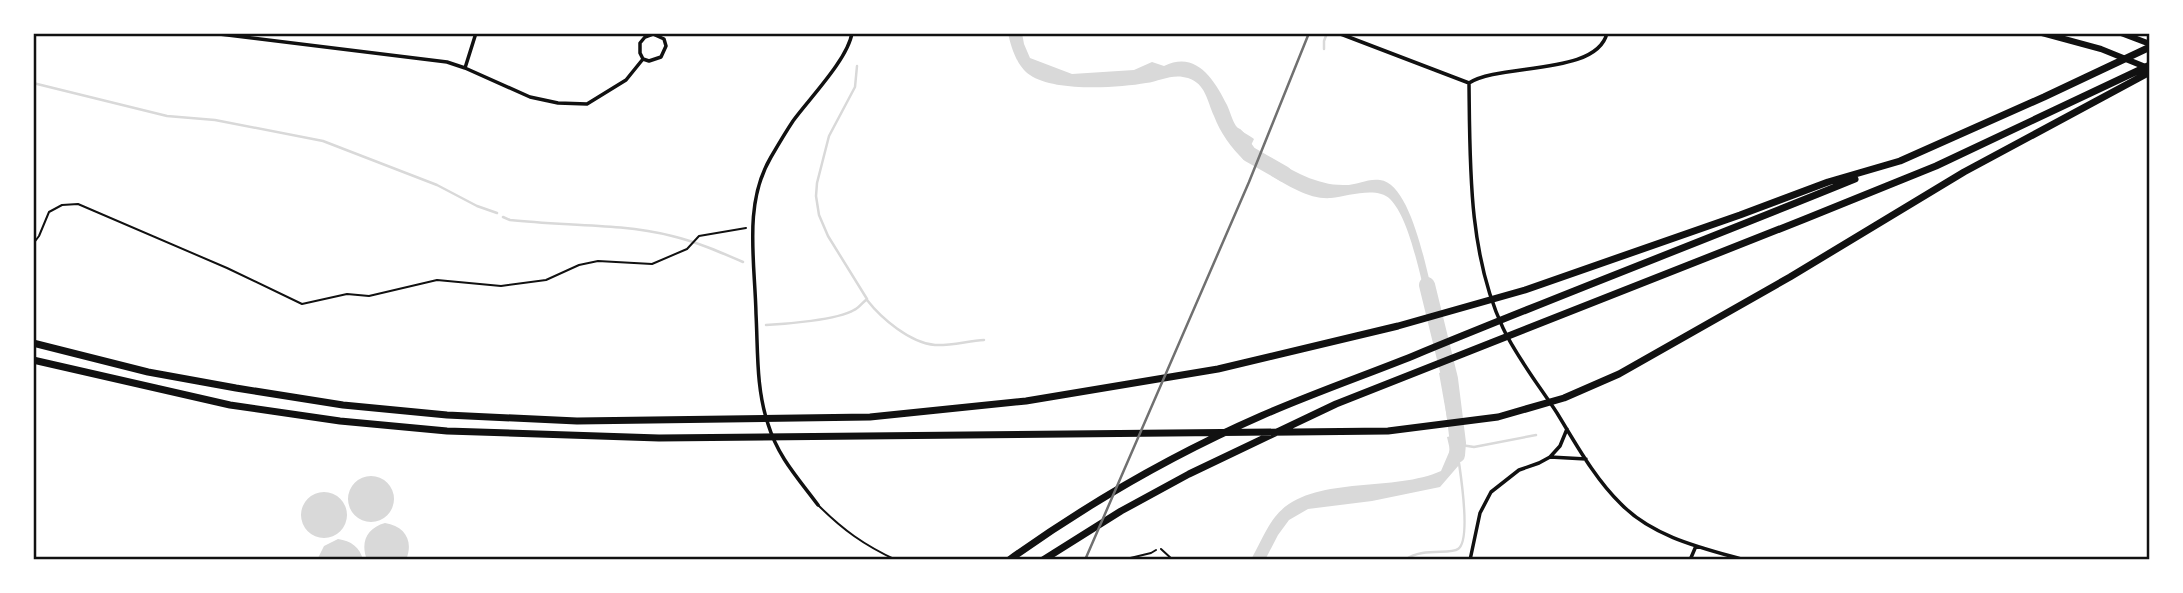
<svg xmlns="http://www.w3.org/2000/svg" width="2183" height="593" viewBox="0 0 2183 593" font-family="Barlow,sans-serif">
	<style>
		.water { fill: #d9d9d9 }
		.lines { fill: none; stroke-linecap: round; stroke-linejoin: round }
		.stream { stroke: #d9d9d9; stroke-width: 2.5 }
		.river { stroke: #d9d9d9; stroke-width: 16 }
		.path { stroke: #111; stroke-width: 2 }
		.service { stroke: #111; stroke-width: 2 }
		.minor { stroke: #111; stroke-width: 3.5 }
		.trunk { stroke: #111; stroke-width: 6 }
		.motorway { stroke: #111; stroke-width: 7 }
		.rail { stroke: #707070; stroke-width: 2.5 }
		.neatline { fill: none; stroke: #111; stroke-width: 2.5 }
	</style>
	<rect width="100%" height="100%" fill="#fff"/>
	<path class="water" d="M1008,33h14l2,11 6,14 42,16 62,-4 18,-8 12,4c32,-16 50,13 63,39 3,6 5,15 9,21 4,5 13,9 18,13l-10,21c-13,-12 -24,-28 -30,-44 -7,-15 -8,-32 -26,-38 -15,-5 -28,3 -42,5 -28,5 -92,9 -116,-8 -13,-8 -19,-28 -22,-42z
		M1268,156c23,14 48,29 75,29 12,1 25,-7 37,-5 32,3 48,98 55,124l-7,2c-8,-29 -18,-87 -38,-107 -13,-13 -42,-3 -59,-1 -23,2 -50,-16 -69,-29z
		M1453,368l7,47 -13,3 -8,-45z
		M1460,434l3,12 -4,19 -19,22 -68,14 -64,8 -19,11 -11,15 -13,25h-14c7,-13 16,-33 24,-43 33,-43 118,-24 166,-46l9,-21 -3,-13z
		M348 499a23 23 0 1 1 46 0a23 23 0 1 1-46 0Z
		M301 515a23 23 0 1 1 46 0a23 23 0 1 1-46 0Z
		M385,523c20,3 29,18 21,37h-39c-7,-18 0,-32 18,-37z
		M338,539c13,2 22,8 25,21h-46l7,-14z"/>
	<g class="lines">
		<path class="stream" d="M1324,49v-8l3,-8
			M33,83l134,33 48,4 108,21 114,44 40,21 20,7
			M503,217l7,3c54,6 109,3 162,16 25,6 48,16 71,26
			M867,300c14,18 43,43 68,45 15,1 33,-4 49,-5
			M766,325c20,-1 71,-5 88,-15 5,-2 8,-7 13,-11l-39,-63 -9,-21 -3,-19 1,-13 12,-47 26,-49 2,-21
			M1461,445l13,2 62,-12
			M1405,560c17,-13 45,-5 53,-11 13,-8 3,-72 1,-86"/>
		<path class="river" d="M1236,136l13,18 35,20
			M1427,285l23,94 8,64 -1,12"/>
		<path class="path" d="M33,244l6,-8 10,-24 13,-7 16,-1 149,64 75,36 45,-10 22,2 68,-16 64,6 45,-6 33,-15 19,-4 54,3 35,-15 12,-13 47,-8
			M1122,560l29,-7 5,-3"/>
		<path class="service" d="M818,505c25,25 46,40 78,55
			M1161,549l12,11"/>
		<path class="minor" d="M211,33l236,29 18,6 11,-35
			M1338,33l131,50
			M1607,33c-10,43 -108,30 -138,50 1,81 -1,170 34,245 13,28 37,59 54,85 19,31 38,66 64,91 32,33 81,44 124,56
			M653,34l11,5 2,7 -5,11 -12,4 -6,-2 -3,-6v-10l5,-6z
			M465,68l65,29 28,6 29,1 39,-24 17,-21
			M1550,457l36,2
			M818,505c-20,-27 -40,-48 -50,-81 -12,-36 -10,-73 -12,-110 -1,-52 -13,-110 15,-157 7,-12 14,-24 22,-36 16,-22 55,-62 59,-88
			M1470,560l10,-47 11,-21 28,-22 20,-7 11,-6 10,-11 7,-17
			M1690,560l6,-14"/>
		<path class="trunk" d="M2042,33l59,16 47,19
			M2121,33l29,11"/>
		<path class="motorway" d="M33,343l115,29 88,16 107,17 104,10 130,6 293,-4 156,-16 192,-32 180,-43 127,-36 215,-75 88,-33 72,-21 144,-64 106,-50
			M33,360l197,45 110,16 107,10 212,7 729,-7 110,-14 66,-19 55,-24 171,-97 174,-105 186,-100
			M1009,560c77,-55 165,-106 252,-144 50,-22 102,-40 152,-60 147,-61 295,-117 442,-177
			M1043,560l78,-49 68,-37 147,-70 469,-185 131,-53 214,-101"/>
		<path class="rail" d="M1085,560l164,-378 60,-149"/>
	</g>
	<rect width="2183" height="593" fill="none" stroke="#ffffff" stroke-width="70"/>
	<rect x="35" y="35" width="2113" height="523" class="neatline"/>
</svg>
